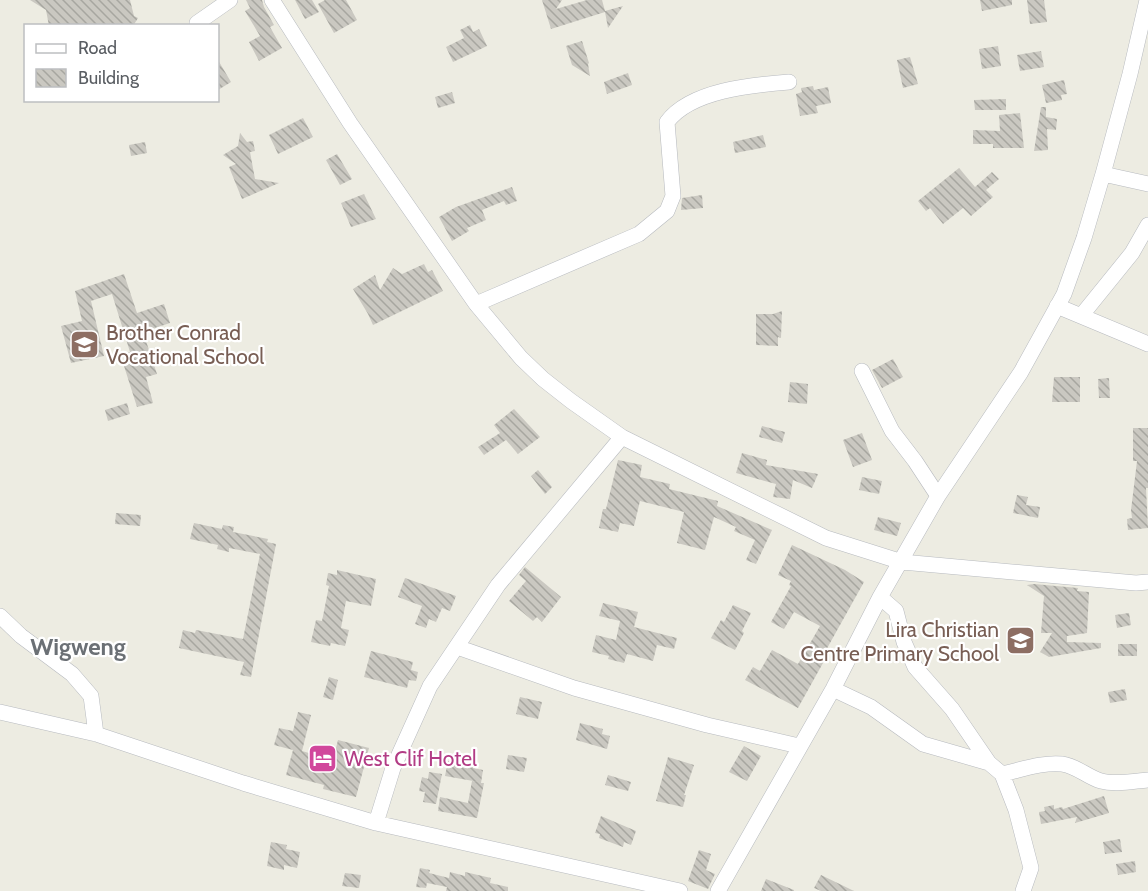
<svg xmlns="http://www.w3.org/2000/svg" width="1148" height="891" viewBox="0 0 1148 891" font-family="Cabin,sans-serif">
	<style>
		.building { fill: url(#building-back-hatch) }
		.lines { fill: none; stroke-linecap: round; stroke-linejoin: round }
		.minor-casing { stroke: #b7babf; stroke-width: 16 }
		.minor { stroke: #fff; stroke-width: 15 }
		.labels { text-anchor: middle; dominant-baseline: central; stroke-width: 4.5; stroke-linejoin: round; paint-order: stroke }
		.education-label { font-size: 21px; fill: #785e54; stroke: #fff; text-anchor: start }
		.hotel-label { font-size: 21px; fill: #b23c85; stroke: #fff; text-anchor: start }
		.quarter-label { font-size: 24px; font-weight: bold; fill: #6b7075; stroke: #fff }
	</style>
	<defs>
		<pattern id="building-back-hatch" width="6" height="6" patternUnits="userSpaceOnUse" patternTransform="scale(1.5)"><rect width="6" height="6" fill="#cac8c1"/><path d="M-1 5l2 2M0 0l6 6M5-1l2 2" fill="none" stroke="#a7a6a0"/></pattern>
	</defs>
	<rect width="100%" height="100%" fill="#edece2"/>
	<path class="building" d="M30,0h100l4,16 4,2 -5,8h-84l-3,-16z
		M246,0h16l2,7 10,18 -4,2 12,21 -23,13 -10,-19 11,-6 -15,-25 5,-3z
		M295,0h17l7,12 -14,7z
		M325,0h21l11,20 -23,13 -16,-29z
		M542,0h20l-6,9 31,-9h15l3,11 18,-5 -15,22 -3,-16 -54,17z
		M980,0h32v5l-30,6z
		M1027,0h17l3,22 -17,2z
		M470,25l3,7 6,-3 8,17 -34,16 -7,-15 18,-9 -4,-8z
		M582,41l7,22 -1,1 2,12 -18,-11 -6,-19z
		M998,46l3,20 -19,3 -3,-20z
		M1041,51l3,16 -24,4 -3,-16z
		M910,57l8,27 -15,4 -6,-28z
		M218,60l13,22 -13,8z
		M628,73l4,12 -25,9 -3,-12z
		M1064,80l3,14 -6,1 1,5 -16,3 -4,-18z
		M813,86l1,4 14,-3 3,16 -15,3 2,7 -18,3 -4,-22 6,-2 -1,-4z
		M452,92l3,11 -17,5 -3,-11z
		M1006,99v11h-31l-1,-10z
		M1041,107h5v10l11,2 -1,11 -9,-1 1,21 -14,1z
		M1020,113l4,35h-31v-4h-20v-14l27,1 -1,-16z
		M303,118l10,19 -35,17 -9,-19z
		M240,133l7,9 6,-1 2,10 -5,1 5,27 24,4 -37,16 -13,-32 7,-3 -13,-9 15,-9z
		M763,135l3,12 -31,6 -2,-11z
		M145,142l2,11 -16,3 -2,-11z
		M337,154l15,25 -12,6 -14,-25z
		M959,168l16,19 17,-15 7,7 -13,11 7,7 -22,19 -8,-8 -20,16 -13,-16 -4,3 -8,-10z
		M512,187l5,14 -11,4 -2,-4 -22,9 4,10 -19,8 2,3 -17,10 -13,-24 17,-10z
		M364,194l12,25 -25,8 -10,-24z
		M702,195l1,13 -22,2 1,-12z
		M424,264l4,8 4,-2 11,21 -70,34 -5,-11 -15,-25 22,-14 5,15 13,-22 9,6z
		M124,274l13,39 27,-9 6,19 -27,9 14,42 -11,3 7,26 -16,4 -13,-41 4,-1 -4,-11 6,-2 -18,-58 -21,7 13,55 -33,7 -10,-37 21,-5 -7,-30z
		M782,311l-1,27 -3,-1v9l-22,-1v-31h17z
		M893,359l10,18 -21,11 -10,-18z
		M1054,377h26v25h-28z
		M1109,378l1,20h-11l-1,-19z
		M790,382l18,2 -1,20 -19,-2z
		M127,403l3,11 -22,7 -3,-11z
		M514,409l26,28 -22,17 -12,-14 -22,15 -6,-8 22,-14 -6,-8z
		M762,426l23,6 -3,11 -23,-6z
		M1133,428h15v60h-2l2,40 -20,2 -1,-11 5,-1 -1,-8 6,-49h-4z
		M862,433l10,27 -19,7 -10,-27z
		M742,453l25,7 -1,5 52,9 -6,14 -19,-8 -3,19 -17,-2 3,-13 -40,-11z
		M618,460l24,5 -2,12 30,7 -1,5 49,12 -1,5 55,24 -16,34 -10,-4 9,-20 -21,-9 2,-4 -22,-10 -9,33 -28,-7 7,-31 -44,-11 -6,25 -14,-3 -2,9 -19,-4 4,-19h3z
		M538,470l14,17 -7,7 -14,-18z
		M862,477l20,4 -3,13 -20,-4z
		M1017,495l11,2 -2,8 14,2 -2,11 -25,-5z
		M116,513l25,2 -1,11 -25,-2z
		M878,517l23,6 -4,13 -23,-6z
		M194,523l28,6 1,-4 11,2 -1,5 35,7 -1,3 9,2 -25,133 -11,-2 4,-13 -65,-14 4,-18 12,3 1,-3 47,9 17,-85 -31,-6v4l-12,-3 1,-4 -28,-6z
		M792,545l53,25 19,12 -39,70 3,2 -30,54 -53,-28 8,-13 7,4 12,-21 26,14 22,-38 -26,-14 -10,17 -13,-7 20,-36 -2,-1 2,-4 -13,-6z
		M525,567l36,30 -19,25 -5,-5 -4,4 -24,-20 17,-20 -7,-6z
		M337,570l39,9 -5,27 -25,-5 -5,27 8,2 -4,16 -14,-3 -1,3 -19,-4 5,-22 6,1 7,-35 -3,-1 2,-12 9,2z
		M405,578l51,18 -6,15 -8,-3 -6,14 -7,-3 -3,9 -11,-4 7,-18 -24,-9z
		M1034,584l44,4 -1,3 12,1 -2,41 -20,3v6l34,1v5l-52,9 -9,-5 12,-19h-11l3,-37 -17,-11z
		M603,603l35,9 -4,15 43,11 -3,11 -17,-4 -4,16 -26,-7 -3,9 -16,-4 1,-3 -17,-4 4,-17 20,5 4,-19 -21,-5z
		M733,605l18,8 -9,18 2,2 -9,17 -24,-12 10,-18 3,2z
		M1129,613l2,12 -14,3 -2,-13z
		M1118,644h19v12h-19z
		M371,651l42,11 -2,8 7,2 -2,9 -7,-1 -2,8 -43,-11z
		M329,677l9,3 -5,20 -10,-3z
		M1125,689l2,11 -17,3 -2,-11z
		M520,697l22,5 -4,17 -22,-5z
		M298,712l13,3 -9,36 31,9 5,-20 31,8 -13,49 -33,-8 1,-4 -38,-10 7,-25 -19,-5 5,-17 14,3z
		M580,723l23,6 -1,5 8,2 -3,13 -31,-9z
		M744,746l17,10 -14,25 -18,-9z
		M508,755l19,3 -3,14 -18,-3z
		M668,757l26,8 -10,30h2l-3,12 -27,-6z
		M448,761l25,4v3l10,2 -2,13h3l-7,35 -39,-7 2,-14 28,6 4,-22 7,1 -34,-6z
		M429,772l13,2 -6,30 -13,-2 2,-10 -6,-1 3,-14 6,2z
		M608,775l23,7 -3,9 -23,-6z
		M1104,796l5,17 -34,10 2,-6 -36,7 -2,-12 6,-1 -1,-4 10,-2v4l8,-2 1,2z
		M601,816l35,15 -5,14 -7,-3 -1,5 -24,-9 1,-4 -5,-1z
		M1120,839l2,13 -17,2 -2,-12z
		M271,842l16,3 -1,4 14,3 -3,16 -13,-3v5l-17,-4z
		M699,850l12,4 -5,16 9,4 -7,15 -20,-8z
		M1135,861l1,11 -18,3 -2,-11z
		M420,868l10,2 -1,3 20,5 1,-6 15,4v-4l26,6 -1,5 18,4v4h-62l1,-4 -20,-4 -1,5 -10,-1z
		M345,873l16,2 -2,13 -17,-2z
		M821,875l33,16h-33l-7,-3z
		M766,879l28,11v1h-33z"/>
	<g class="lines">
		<defs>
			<path id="minor" d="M272,0l78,123 126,181 45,54 22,21 28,22 51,36 204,101 76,24 234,21 12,-1
				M197,23l33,-23
				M1103,174l45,10
				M476,304l163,-70 28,-23 6,-15 -6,-74c24,-32 85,-37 122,-40
				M1057,306l91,38
				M1081,316l51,-63 16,-28
				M862,371l30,60 23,30 23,35
				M880,597l16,14 8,31 11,25 37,42 37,54 13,11 14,36 15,58 -8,23
				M0,616l21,20 51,38 19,22 5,38
				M457,647l117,41 133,37 92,21
				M833,689l38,18 52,37 66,19
				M0,712l96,22 147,49 133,40 304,68
				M1002,774c19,-4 40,-12 60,-10 15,2 25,13 39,17 14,4 33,0 47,-1
				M376,823l17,-55 37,-82 68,-101 124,-148
				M718,891l115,-202 47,-92 58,-101 83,-124 43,-78 20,-56 19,-64 27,-100 17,-74"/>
		</defs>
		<use href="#minor" class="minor-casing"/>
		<use href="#minor" class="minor"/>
	</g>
	<defs>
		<symbol id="school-square" viewBox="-11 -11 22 22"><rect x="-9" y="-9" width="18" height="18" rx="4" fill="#8d6e63" stroke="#fff"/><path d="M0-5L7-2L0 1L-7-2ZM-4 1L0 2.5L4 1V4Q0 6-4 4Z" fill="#fff"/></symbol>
		<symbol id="hotel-square" viewBox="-11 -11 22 22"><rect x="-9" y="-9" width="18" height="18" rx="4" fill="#d1479c" stroke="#fff"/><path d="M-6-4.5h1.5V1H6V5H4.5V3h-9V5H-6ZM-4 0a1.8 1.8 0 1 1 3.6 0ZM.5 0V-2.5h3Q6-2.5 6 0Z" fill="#fff"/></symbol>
	</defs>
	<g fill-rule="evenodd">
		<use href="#school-square" x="68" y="328" width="33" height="33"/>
		<use href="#school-square" x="1004" y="624" width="33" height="33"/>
		<use href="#hotel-square" x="306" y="742" width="33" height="33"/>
	</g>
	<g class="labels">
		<g class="education-label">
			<text x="106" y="332">Brother Conrad<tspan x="106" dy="24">Vocational School</tspan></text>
			<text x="999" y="629" text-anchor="end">Lira Christian<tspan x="999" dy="24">Centre Primary School</tspan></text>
		</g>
		<g class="hotel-label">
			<text x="344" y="758">West Clif Hotel</text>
		</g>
		<g class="quarter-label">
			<text x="78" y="646">Wigweng</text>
		</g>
	</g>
	<rect x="24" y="24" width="195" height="78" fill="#ffffff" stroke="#bdbfc1" stroke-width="1.5"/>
	<rect x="36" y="44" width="30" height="9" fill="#ffffff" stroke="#bdbfc1" stroke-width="1.5"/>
	<text x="78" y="54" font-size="18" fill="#5a5e63">Road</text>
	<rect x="36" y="69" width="30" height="18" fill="url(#building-back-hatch)" stroke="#bdbfc1" stroke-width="1.5"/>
	<text x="78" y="84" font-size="18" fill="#5a5e63">Building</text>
</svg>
